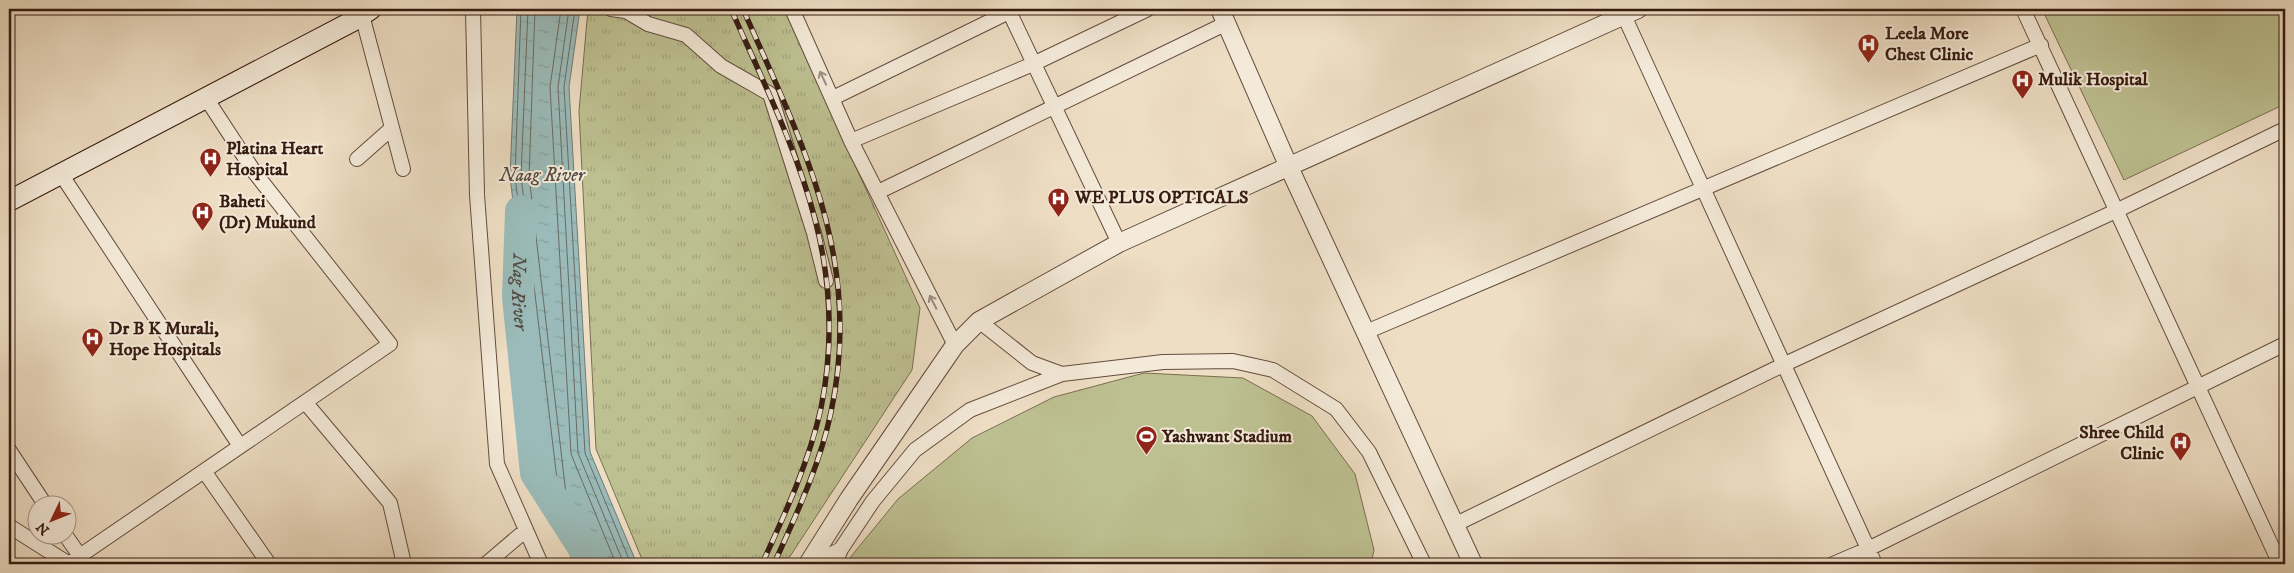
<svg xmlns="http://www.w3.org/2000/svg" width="2294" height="573" viewBox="0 0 2294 573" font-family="'IM FELL DW Pica',serif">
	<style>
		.grass { fill: url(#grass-tufts); stroke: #7a6e50 }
		.park { fill: #bdc091; stroke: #7a6e50 }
		.water { fill: url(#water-ripples); stroke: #727b75 }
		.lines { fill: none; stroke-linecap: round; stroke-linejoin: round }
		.shore { stroke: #686b64; stroke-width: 1 }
		.river { stroke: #9abbb9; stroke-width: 32 }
		.minor-casing { stroke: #644c3d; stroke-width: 16 }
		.tertiary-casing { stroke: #644c3d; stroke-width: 20 }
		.secondary-casing { stroke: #361b10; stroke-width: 22 }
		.minor { stroke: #f4ead9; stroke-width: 14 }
		.tertiary { stroke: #f4ead9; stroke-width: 18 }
		.secondary { stroke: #f4ead9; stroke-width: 20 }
		.rail-casing { stroke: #361b10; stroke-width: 5.5 }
		.rail { stroke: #f4ead9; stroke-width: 4; stroke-dasharray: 11; stroke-linecap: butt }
		.oneway { stroke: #9e8d7f }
		.labels { text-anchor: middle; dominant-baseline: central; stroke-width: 4; stroke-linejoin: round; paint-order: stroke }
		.poi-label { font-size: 18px; font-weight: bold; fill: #361b10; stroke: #f4ead9; text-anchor: start }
		.water-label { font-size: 19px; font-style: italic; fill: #544b43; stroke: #f4ead9 }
	</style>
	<defs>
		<pattern id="grass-tufts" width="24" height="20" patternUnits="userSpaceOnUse" patternTransform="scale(1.25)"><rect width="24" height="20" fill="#bdc091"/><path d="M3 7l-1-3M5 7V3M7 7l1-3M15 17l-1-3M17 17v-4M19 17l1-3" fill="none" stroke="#a3a47c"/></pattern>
		<pattern id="water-ripples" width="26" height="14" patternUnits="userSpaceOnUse" patternTransform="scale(1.25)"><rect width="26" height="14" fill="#9abbb9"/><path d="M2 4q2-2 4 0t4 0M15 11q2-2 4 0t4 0" fill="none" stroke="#85a09e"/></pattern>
	</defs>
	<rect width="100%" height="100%" fill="#eedec4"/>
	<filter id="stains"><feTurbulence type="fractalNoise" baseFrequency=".004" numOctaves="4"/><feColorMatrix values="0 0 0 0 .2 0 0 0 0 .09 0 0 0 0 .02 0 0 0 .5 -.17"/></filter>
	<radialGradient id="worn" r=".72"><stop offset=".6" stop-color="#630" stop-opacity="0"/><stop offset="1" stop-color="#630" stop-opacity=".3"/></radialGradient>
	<path class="grass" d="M588,9h196l136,299 -8,62 -127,194h-141l-48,-115 -17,-338z"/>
	<path class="park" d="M2042,9h243v95l-161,76z
		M1144,373l99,5 69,38 43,58 19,76 -3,14h-523l1,-5 49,-60 74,-61 82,-41z"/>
	<path class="water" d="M517,9h63l-11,78 21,365 47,112h-63l-25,-55 -39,-333z"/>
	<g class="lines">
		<path class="shore" d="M521,9l-6,167 39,331 24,57
			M528,9l-7,167 39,329 24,59
			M535,9l-6,167 38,327 23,53 2,8
			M561,9l-11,78 21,367 45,110
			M569,9l-11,78 20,366 46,111
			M575,9l-11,78 21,366 46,111"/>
		<path class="river" id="s1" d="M521,211l-3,86 18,176 58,91"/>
		<defs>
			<path id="minor" d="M473,9l4,186 20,269 44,100
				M611,9l15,2 22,13 38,11 35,31 49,28 44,139 12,48
				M792,9l59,132 104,204
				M1008,9l111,234
				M1621,9l254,555
				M2023,9l257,555
				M362,15l41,154
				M833,98l182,-89
				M851,141l182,-77 115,-55
				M357,159l35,-31
				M61,174l179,272
				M878,192l349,-169
				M979,321l53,42 30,11 101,-12 70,-1 40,9 63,39 33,43 55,112
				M1366,332l675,-287
				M305,402l85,101 14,61
				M9,450l37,56
				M204,471l65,93
				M1454,525l331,-161 333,-154 167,-81
				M9,526l60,38
				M66,536l14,20
				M841,549l32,-48 42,-51 55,-40 92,-36
				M68,564l322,-220 -135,-171 -49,-75
				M486,564l40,-34
				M813,564l28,-15 -6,15
				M1833,564l35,-15 417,-205"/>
			<path id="tertiary" d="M1220,9l68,156 185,399
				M808,564l41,-65 106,-154 24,-24 140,-78 519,-234"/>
			<path id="secondary" d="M9,201l344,-180 18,-12"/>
		</defs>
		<use href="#minor" class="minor-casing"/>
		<use href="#tertiary" class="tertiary-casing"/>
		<use href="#secondary" class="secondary-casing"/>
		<use href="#minor" class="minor"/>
		<use href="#tertiary" class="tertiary"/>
		<use href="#secondary" class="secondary"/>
		<defs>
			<path id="rail" d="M731,9c60,135 121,246 90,399 -12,54 -36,106 -59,156
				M743,9c59,134 121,251 88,403 -11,53 -35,103 -57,152"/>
		</defs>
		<use href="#rail" class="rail-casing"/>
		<use href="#rail" class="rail"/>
	</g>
	<defs><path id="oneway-shaft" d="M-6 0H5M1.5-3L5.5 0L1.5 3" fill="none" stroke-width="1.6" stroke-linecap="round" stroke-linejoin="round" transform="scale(1.25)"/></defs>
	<g class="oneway">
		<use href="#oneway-shaft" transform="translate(823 78) rotate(-115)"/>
		<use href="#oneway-shaft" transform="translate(933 302) rotate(-117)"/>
	</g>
	<defs>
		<symbol id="hospital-pin" viewBox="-11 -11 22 30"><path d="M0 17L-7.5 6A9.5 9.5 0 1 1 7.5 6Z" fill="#8f2418" stroke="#f4ead9"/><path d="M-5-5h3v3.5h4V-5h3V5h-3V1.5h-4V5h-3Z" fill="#fff"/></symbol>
		<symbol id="stadium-pin" viewBox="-11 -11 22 30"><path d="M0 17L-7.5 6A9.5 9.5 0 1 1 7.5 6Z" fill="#8f2418" stroke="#f4ead9"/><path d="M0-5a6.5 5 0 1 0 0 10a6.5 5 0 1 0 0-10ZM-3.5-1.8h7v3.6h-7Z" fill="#fff"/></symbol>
	</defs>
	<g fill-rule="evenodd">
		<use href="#hospital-pin" x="1856" y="32" width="25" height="34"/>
		<use href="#hospital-pin" x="2010" y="68" width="25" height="34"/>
		<use href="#hospital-pin" x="198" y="146" width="25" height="34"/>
		<use href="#hospital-pin" x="1046" y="186" width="25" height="34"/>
		<use href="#hospital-pin" x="190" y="200" width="25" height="34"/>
		<use href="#hospital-pin" x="80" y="326" width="25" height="34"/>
		<use href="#stadium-pin" x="1134" y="424" width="25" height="34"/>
		<use href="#hospital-pin" x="2168" y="430" width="25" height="34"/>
	</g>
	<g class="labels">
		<g class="poi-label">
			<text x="1885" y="34">Leela More<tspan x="1885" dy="21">Chest Clinic</tspan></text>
			<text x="2038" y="80">Mulik Hospital</text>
			<text x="226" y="149">Platina Heart<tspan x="226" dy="21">Hospital</tspan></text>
			<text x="1075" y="198">WE PLUS OPTICALS</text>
			<text x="219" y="202">Baheti<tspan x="219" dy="21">(Dr) Mukund</tspan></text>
			<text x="109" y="329">Dr B K Murali,<tspan x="109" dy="21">Hope Hospitals</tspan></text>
			<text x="2164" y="433" text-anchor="end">Shree Child<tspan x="2164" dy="21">Clinic</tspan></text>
			<text x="1162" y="437">Yashwant Stadium</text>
		</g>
		<g class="water-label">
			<text x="542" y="175">Naag River</text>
			<text stroke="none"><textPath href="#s1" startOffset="81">Nag River</textPath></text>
		</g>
	</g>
	<rect width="2294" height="573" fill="none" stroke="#eedec4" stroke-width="30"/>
	<rect x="10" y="10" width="2274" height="553" fill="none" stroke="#361b10" stroke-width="2.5"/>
	<rect x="15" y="15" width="2264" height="543" fill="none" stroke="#361b10"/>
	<g transform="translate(52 520) rotate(227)"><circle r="24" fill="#f4ead9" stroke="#a89789"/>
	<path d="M0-4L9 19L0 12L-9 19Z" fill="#8f2418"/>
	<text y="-8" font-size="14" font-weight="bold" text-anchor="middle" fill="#361b10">N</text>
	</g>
	<rect width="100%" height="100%" filter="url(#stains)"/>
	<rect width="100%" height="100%" fill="url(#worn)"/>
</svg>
